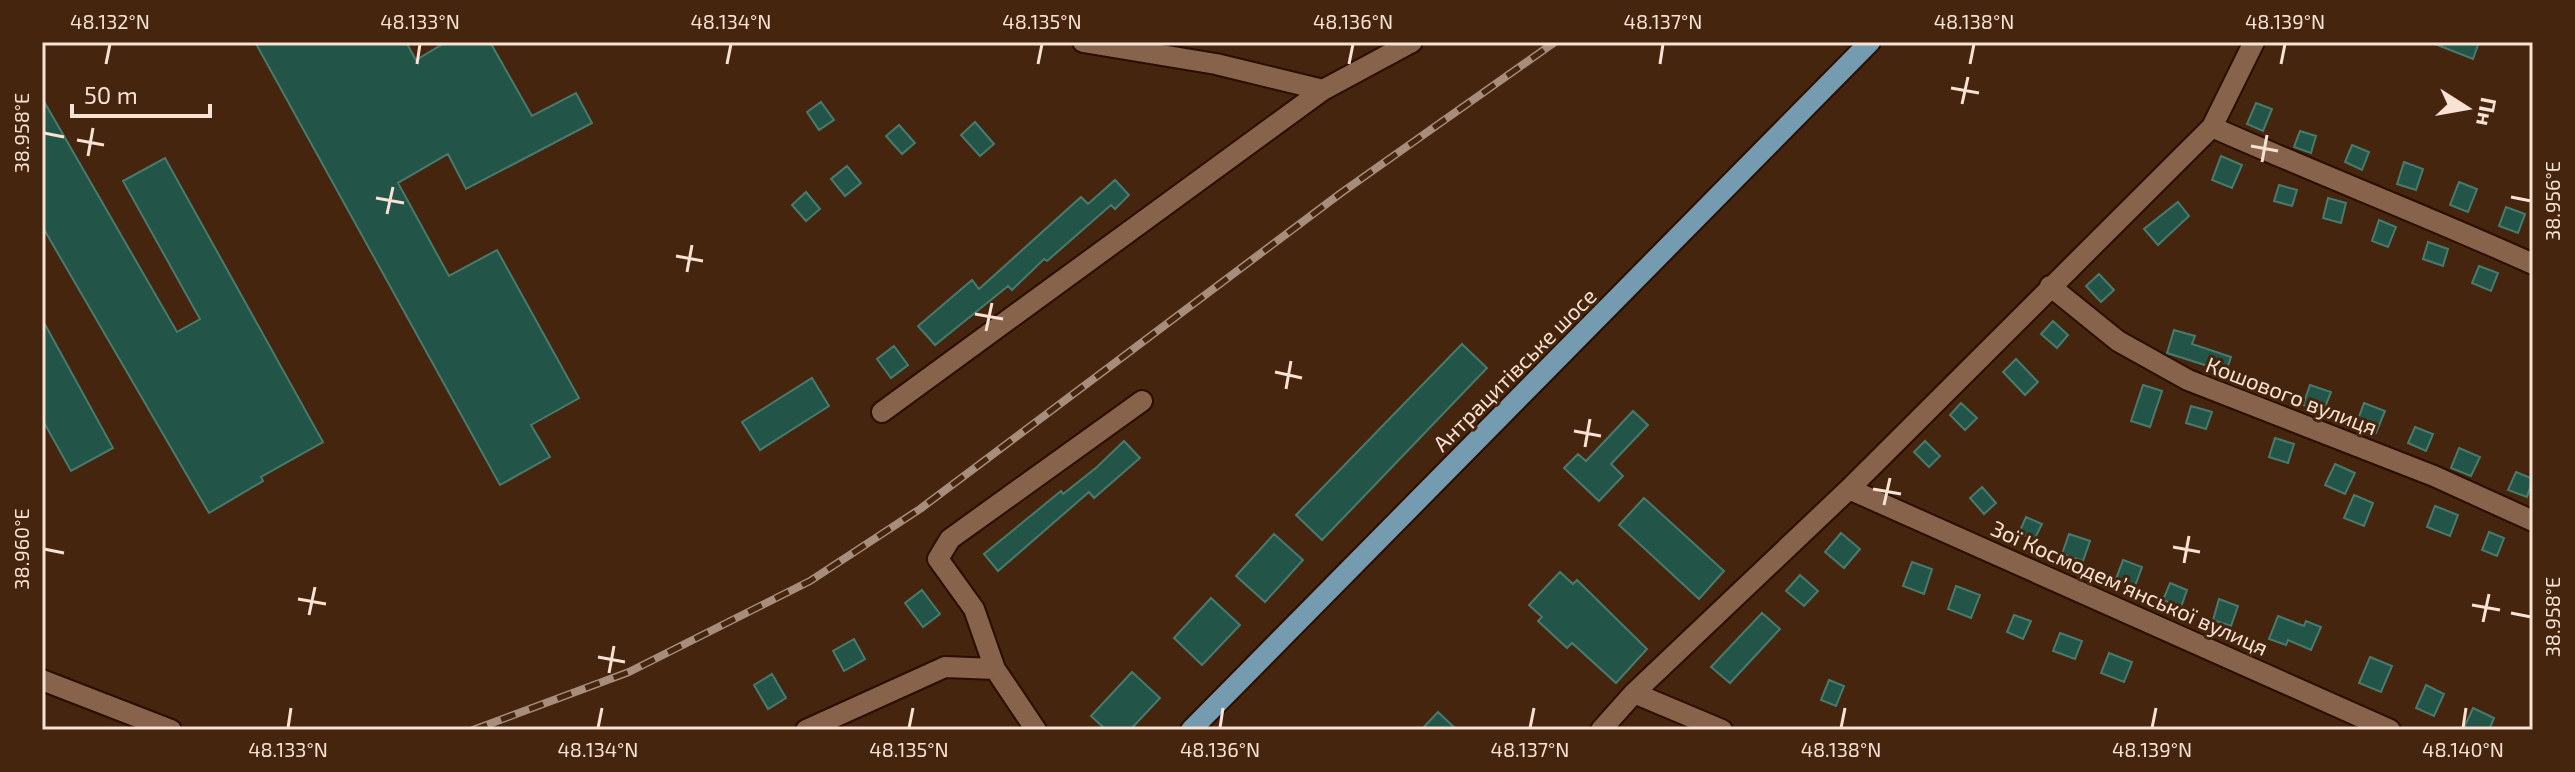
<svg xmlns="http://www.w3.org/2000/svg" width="2575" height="772" viewBox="0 0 2575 772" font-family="'Exo 2',sans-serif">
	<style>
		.building { fill: #225548; stroke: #487a6d; stroke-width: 2 }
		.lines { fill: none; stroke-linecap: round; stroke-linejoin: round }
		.minor-casing { stroke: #2a0d00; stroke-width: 24 }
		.major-casing { stroke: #2a0d00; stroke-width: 24 }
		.minor { stroke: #87634b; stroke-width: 20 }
		.major { stroke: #749baf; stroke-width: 20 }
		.rail-casing { stroke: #a78d7b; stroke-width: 8 }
		.rail { stroke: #45250e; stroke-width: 5; stroke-dasharray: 15; stroke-linecap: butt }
		.ticks { fill: none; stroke: #f7e2d4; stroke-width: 3 }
		.labels { text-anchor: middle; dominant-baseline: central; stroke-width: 6; stroke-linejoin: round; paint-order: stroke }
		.street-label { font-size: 22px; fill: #f7e2d4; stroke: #45250e }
		.neatline { fill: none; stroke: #f7e2d4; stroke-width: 3 }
		.ticks-label { font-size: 20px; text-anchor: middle; fill: #f7e2d4 }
	</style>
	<rect width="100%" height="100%" fill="#45250e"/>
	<path class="building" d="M255,42h151l10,18 30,-18h44l42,74 44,-23 16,30 -126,66 -18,-35 -50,29 51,93 48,-26 82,148 -48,27 19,32 -50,28z
		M2430,42h49l-6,17z
		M42,98l135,234 23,-13 -77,-138 42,-23 158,284 -62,35 2,4 -54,32 -167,-287z
		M821,102l13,18 -15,10 -12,-18z
		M2256,103l16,6 -9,22 -16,-7z
		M975,122l19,22 -14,12 -19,-21z
		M899,125l16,18 -13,11 -16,-18z
		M2300,131l16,5 -5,17 -17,-6z
		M2352,145l17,7 -7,18 -17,-8z
		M2221,156l21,9 -10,23 -20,-8z
		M2404,162l19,7 -7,21 -19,-6z
		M847,166l14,17 -16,13 -14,-17z
		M1115,180l14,15 -14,14 -4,-4 -64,56 -3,-2 -32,31 -4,-4 -73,59 -17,-19 54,-46 7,9 102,-92 7,7z
		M2459,182l18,7 -9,23 -18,-7z
		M2279,185l18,5 -5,16 -18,-5z
		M806,192l14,17 -14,12 -14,-16z
		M2328,198l18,5 -5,20 -18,-5z
		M2178,202l11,14 -31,29 -14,-16z
		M2506,207l19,7 -7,19 -19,-7z
		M2379,220l17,7 -8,20 -16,-6z
		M2428,242l20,7 -5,17 -20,-7z
		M2479,266l19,7 -7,18 -19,-8z
		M2099,274l15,16 -13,12 -15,-16z
		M42,319l71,129 -42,23 -29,-52z
		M2053,321l15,14 -11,13 -16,-14z
		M2174,330l21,6 -3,8 39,13 -6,18 -18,-6 1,-3 -41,-13z
		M1462,344l25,24 -165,172 -26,-25z
		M894,346l14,19 -17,13 -14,-19z
		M2016,359l22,23 -13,13 -22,-23z
		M812,378l17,28 -69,44 -18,-28z
		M2143,385l19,6 -12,36 -19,-6z
		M2310,385l21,7 -8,20 -20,-7z
		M1961,403l16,15 -12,12 -15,-15z
		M2364,403l21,8 -9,22 -20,-8z
		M2191,406l21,6 -6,17 -20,-6z
		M1633,411l15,14 -37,39 12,12 -24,25 -35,-33 14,-14 8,7z
		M2415,427l18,7 -7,17 -18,-8z
		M2275,438l19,6 -6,19 -19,-6z
		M1124,441l16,17 -46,40 -5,-6 -91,79 -14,-17 77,-63 2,3 34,-27z
		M1925,441l15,15 -11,11 -15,-15z
		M2459,448l21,9 -9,19 -20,-8z
		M2335,464l20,9 -10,21 -20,-9z
		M2516,472l17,7 -6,18 -19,-7z
		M1982,487l14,16 -12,11 -14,-16z
		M2354,495l19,8 -9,23 -20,-8z
		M1644,498l80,73 -25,28 -80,-74z
		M2435,506l23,9 -8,21 -23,-9z
		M2026,517l16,7 -8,16 -15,-7z
		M2489,532l15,6 -7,18 -15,-6z
		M1841,533l19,16 -16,19 -19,-16z
		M1274,534l29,26 -38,42 -29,-26z
		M2069,534l21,7 -7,20 -21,-7z
		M2123,560l19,7 -7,19 -19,-7z
		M1912,562l20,7 -8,25 -21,-8z
		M1560,572l13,12 4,-4 70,69 -31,34 -44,-40 -5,5 -29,-27 4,-4 -13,-12z
		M1800,575l18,16 -14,15 -18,-15z
		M2170,583l17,7 -6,17 -18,-7z
		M1956,586l24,9 -9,23 -23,-9z
		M922,590l18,24 -17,13 -18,-24z
		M1211,598l29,27 -38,40 -28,-27z
		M2219,599l19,7 -7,20 -18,-6z
		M1762,613l18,16 -50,54 -19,-16z
		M2014,615l17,6 -8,18 -16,-7z
		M2278,616l26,10 2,-5 15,6 -10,23 -23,-10 -2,5 -17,-6z
		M2060,633l22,8 -7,18 -22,-8z
		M854,639l11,20 -21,12 -11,-20z
		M2109,653l23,9 -8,20 -23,-9z
		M2370,657l22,9 -11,26 -22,-9z
		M1132,672l28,26 -30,32h-24l-15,-14z
		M772,674l14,24 -18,11 -14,-24z
		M1829,680l15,6 -8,20 -15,-6z
		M2426,685l18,9 -10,22 -18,-8z
		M2473,708l21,10 -5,12h-26z
		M1438,712l19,18h-36z"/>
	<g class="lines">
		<defs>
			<path id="minor" d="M1083,42l133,22 107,26 89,-48
				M2212,127c106,47 215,89 321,137
				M2050,286l68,55 70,39 246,96 99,45
				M882,412l441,-322
				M1849,489l541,241
				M42,680l129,50
				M1634,693l88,37
				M806,730l139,-63 50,2
				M1036,730l-41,-61 -21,-60 -36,-50 12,-20 192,-138
				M1601,730l33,-37 215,-204 363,-362 42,-85"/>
			<path id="major" d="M1191,730l679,-688"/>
		</defs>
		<use href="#minor" class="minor-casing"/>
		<use href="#major" class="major-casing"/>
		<use href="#minor" class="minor"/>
		<use href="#major" class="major"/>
		<defs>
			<path id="rail" d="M473,730l156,-58 181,-91 110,-72 421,-316 214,-151"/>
		</defs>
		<use href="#rail" class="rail-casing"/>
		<use href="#rail" class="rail"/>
	</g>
	<path class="ticks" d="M106,64l4,-20M417,64l3,-20M727,64l4,-20M1038,64l4,-20M1349,64l4,-20M1660,64l3,-20M1970,64l4,-20M2281,64l4,-20M1951,88l28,5M1962,104l6,-27M44,133l20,4M77,140l27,5M2251,146l27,5M88,156l5,-28M2262,162l5,-27M2511,197l20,4M376,198l28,5M387,214l6,-27M676,256l27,5M687,272l5,-27M975,314l28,5M986,331l6,-28M1275,372l27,6M1286,389l5,-28M1574,431l27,5M1585,447l5,-28M1873,489l28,5M1884,505l6,-27M2173,547l27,5M44,549l20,4M2184,563l5,-27M298,599l28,5M2472,605l28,5M2511,613l20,4M309,615l6,-28M2483,622l6,-28M598,657l27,5M609,673l5,-27M288,728l3,-20M598,728l4,-20M909,728l4,-20M1220,728l3,-20M1530,728l4,-20M1841,728l4,-20M2152,728l4,-20M2463,728l3,-20"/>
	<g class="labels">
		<g class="street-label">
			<text transform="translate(1514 369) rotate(-45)">Антрацитівське шосе</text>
			<text transform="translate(2292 395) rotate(21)">Кошового вулиця</text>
			<text transform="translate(2130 587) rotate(24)">Зої Космодем’янської вулиця</text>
		</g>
	</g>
	<rect width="2575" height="772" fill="none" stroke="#45250e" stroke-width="88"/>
	<g transform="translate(2467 108) rotate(101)" stroke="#45250e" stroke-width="6" paint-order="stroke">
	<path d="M0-6L14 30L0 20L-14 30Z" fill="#f7e2d4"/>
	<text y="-12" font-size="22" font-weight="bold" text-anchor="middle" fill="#f7e2d4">Пн</text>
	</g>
	<path d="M72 104v12h138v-12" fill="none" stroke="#f7e2d4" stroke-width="4"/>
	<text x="84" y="104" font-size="24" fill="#f7e2d4" stroke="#45250e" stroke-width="6" paint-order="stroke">50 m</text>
	<rect x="44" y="44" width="2487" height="684" class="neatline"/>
	<g class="ticks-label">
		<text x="110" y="29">48.132°N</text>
		<text x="420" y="29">48.133°N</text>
		<text x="731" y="29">48.134°N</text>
		<text x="1042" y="29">48.135°N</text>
		<text x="1353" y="29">48.136°N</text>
		<text x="1663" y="29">48.137°N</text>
		<text x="1974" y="29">48.138°N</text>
		<text x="2285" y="29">48.139°N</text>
		<text transform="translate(22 133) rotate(-90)" y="7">38.958°E</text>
		<text transform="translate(2553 201) rotate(-90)" y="7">38.956°E</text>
		<text transform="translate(22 549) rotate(-90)" y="7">38.960°E</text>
		<text transform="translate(2553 617) rotate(-90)" y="7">38.958°E</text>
		<text x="288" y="757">48.133°N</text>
		<text x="598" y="757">48.134°N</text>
		<text x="909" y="757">48.135°N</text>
		<text x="1220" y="757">48.136°N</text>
		<text x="1530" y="757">48.137°N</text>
		<text x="1841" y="757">48.138°N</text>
		<text x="2152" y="757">48.139°N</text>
		<text x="2463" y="757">48.140°N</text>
	</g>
</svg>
